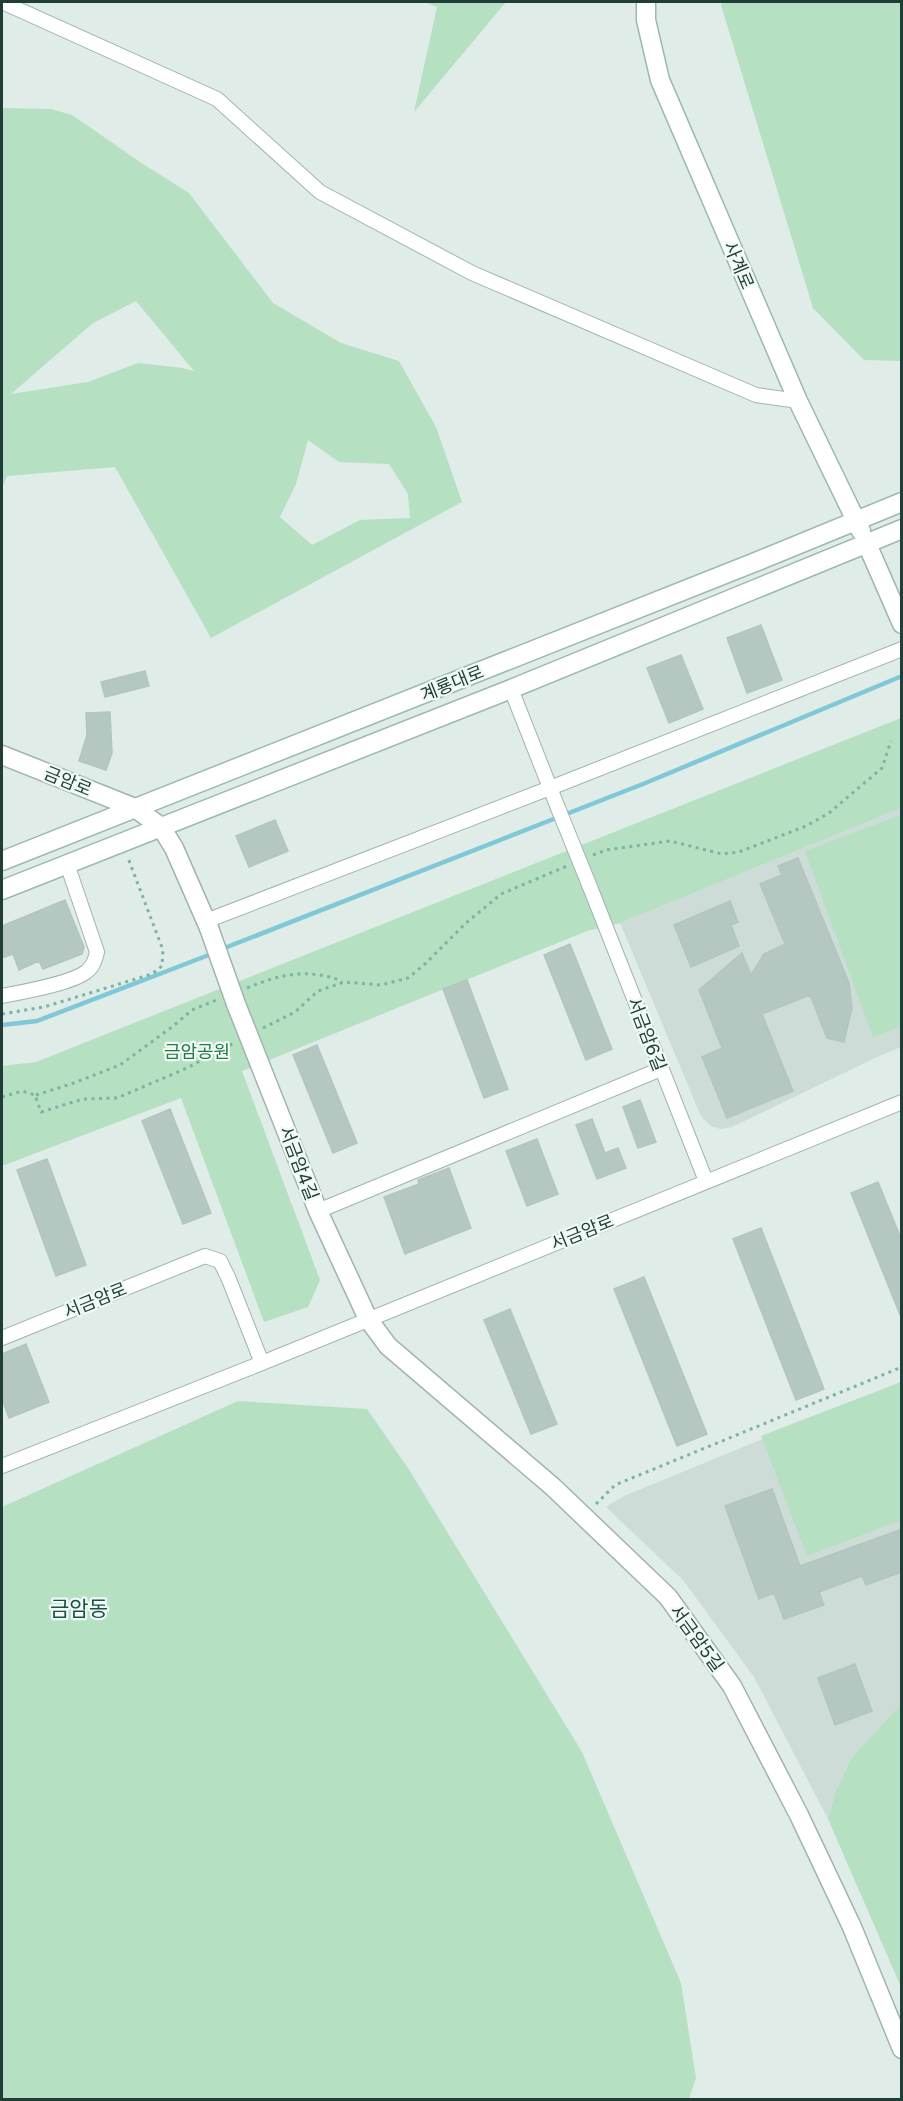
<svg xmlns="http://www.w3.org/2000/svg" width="903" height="2101" viewBox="0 0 903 2101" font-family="Inter,'Noto Sans KR',sans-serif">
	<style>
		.built { fill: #cddcd6 }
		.green { fill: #b5e0c2; fill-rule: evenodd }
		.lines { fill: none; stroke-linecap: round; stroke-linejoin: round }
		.stream { stroke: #80c8d8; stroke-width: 4.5 }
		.building { fill: #b4c7c0; stroke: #b1c7be; stroke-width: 1.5 }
		.minor-casing { stroke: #a1b4af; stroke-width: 16 }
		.tertiary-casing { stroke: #a1b4af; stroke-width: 21 }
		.secondary-casing { stroke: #9cb9b0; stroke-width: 21 }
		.path { stroke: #7cb4a4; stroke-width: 3; stroke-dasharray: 3 4.5; stroke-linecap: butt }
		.minor { stroke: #fff; stroke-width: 14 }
		.tertiary { stroke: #fff; stroke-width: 18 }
		.secondary { stroke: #fff; stroke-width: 18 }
		.minor-bridge-casing { stroke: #a1b4af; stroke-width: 16; stroke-linecap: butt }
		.tertiary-bridge-casing { stroke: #a1b4af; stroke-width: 21; stroke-linecap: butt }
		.minor-bridge { stroke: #fff; stroke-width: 14 }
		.tertiary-bridge { stroke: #fff; stroke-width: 18 }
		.labels { text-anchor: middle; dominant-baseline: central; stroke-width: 4.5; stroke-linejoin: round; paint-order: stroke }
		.street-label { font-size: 18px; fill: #1e3e37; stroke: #f0f9f4 }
		.park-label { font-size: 18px; fill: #247a47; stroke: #f0f9f4 }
		.quarter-label { font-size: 21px; fill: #185346; stroke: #f0f9f4 }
	</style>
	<rect width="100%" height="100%" fill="#dfece7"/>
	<path class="built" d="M901,808v239l-26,11 -143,69 -12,2 -9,-3 -10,-10 -81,-193z
		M901,1382v322l-49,53 -16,33 -8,29 -74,-142 -71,-97 -77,-73 18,-11z"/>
	<path class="green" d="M424,2h82l-92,110 23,-105z
		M722,2h179v359l-37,-1 -51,-52 -92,-303z
		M2,108l49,1 21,6 71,49 46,29 84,110 68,40 58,18 37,66 26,75 -251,136 -96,-171 -108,9 -5,12zM136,301l58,70 -12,-3 -44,-5 -50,19 -77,12 82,-71zM308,440l31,22 50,2 19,30 2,24 -50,2 -48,25 -32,-28 16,-33z
		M901,718v90l-281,115 -33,8 -345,140 78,209 -12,27 -44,15 -83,-224 -179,68v-100l34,-4z
		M901,815v211l-28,11 -68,-186z
		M901,1382v138l-94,36 -46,-120z
		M238,1401l129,8 41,59 174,284 99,231 15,95 -7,21h-687v-592z
		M901,1704v283l-73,-168 8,-29 16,-33z"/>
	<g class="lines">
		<path class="stream" d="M222,949l421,-165 259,-108
			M2,1025l35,-4 177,-68"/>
	</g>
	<path class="building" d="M761,625l21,55 -35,13 -20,-55z
		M681,655l22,54 -34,14 -22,-55z
		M145,671l4,15 -44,11 -4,-15z
		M110,712l2,41 -6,17 -27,-9 8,-26 -1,-22z
		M275,820l13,31 -39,16 -13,-31z
		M798,858l51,125 3,25 -8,34 -17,-4 -17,-43 -48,19 31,77 -66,27 -25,-61 20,-9 -23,-58 43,-37 9,22 13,-21 21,-10 -25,-60 22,-9 -4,-9z
		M65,900l19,47 -2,7 -39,15 -4,-8 -20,9 -6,-16 -11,4v-32z
		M730,901l8,21 -7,3 8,21 -48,21 -17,-42z
		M570,944l42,105 -26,11 -42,-105z
		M467,980l41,109 -24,9 -41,-109z
		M317,1045l40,98 -24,10 -40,-98z
		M640,1100l16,42 -18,6 -15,-41z
		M170,1109l41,104 -28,11 -41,-103z
		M592,1119l13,34 13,-5 8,20 -29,11 -21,-54z
		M537,1139l21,55 -31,12 -21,-55z
		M47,1159l39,106 -30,11 -39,-106z
		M449,1168l22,60 -66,26 -21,-57 35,-13 -1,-4z
		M878,1182l24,59 -1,76 -50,-124z
		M761,1228l63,161 -28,11 -63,-161z
		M644,1277l63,157 -30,12 -63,-157z
		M510,1309l47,115 -26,10 -47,-114z
		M26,1344l23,58 -40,16 -7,-19v-45z
		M772,1489l28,77 102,-37v43l-36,13 -4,-9 -43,16 5,13 -40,14 -10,-26 -15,6 -34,-93z
		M855,1664l17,47 -37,14 -17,-47z"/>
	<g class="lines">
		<defs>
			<path id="minor" d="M2,2l215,97 103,93 152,81 284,122 42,6
				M511,689l47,119
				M590,887l116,294
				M206,921l344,-133 352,-139
				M2,996c20,-4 68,-12 84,-24 7,-5 9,-12 11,-20l-30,-88
				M318,1211l343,-142
				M2,1338l203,-82 15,5 8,16 34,86
				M2,1466l260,-103 640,-261"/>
			<path id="tertiary" d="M867,544l35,80
				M2,755l133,53 26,19 13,21 35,80
				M236,1004l82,207 50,108 20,27 165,141 115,110 64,89 67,129 53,112 50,122"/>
			<path id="secondary" d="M646,2v18l14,60 138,321 63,130
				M2,861l756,-300 144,-59
				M2,890l509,-201 391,-160"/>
		</defs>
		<use href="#minor" class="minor-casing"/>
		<use href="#tertiary" class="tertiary-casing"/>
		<use href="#secondary" class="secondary-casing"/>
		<path class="path" d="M593,855l13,-5 64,-9 52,13 17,-2 67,-26 23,-13 53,-45 9,-27
			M247,988c34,-14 60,-20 95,-7
			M2,1014l42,-7 108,-33 10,-8 1,-16 -35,-92
			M263,1028l32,-16 23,-21 26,-9 37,3 27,-7 17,-14 41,-41 35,-29 66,-28
			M36,1095l35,-11 49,-19 52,-38 20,-17 27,-11
			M2,1097l20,-6 13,4 6,17 42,-13 34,-1 70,-30 49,-26
			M596,1504l19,-19 287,-118"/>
		<use href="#minor" class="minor"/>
		<use href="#tertiary" class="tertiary"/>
		<use href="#secondary" class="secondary"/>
		<defs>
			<path id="minor-bridge" d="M558,808l32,79"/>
			<path id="tertiary-bridge" d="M209,928l27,76"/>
		</defs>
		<use href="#minor-bridge" class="minor-bridge-casing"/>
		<use href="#tertiary-bridge" class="tertiary-bridge-casing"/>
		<use href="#minor-bridge" class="minor-bridge"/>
		<use href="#tertiary-bridge" class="tertiary-bridge"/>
	</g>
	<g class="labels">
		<g class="street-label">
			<text transform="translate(739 265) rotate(67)">사계로</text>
			<text transform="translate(452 683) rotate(-22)">계룡대로</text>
			<text transform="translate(68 781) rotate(22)">금암로</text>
			<text transform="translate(647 1034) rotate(69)">서금암6길</text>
			<text transform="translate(299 1163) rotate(69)">서금암4길</text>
			<text transform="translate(582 1232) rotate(-22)">서금암로</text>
			<text transform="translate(95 1300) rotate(-22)">서금암로</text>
			<text transform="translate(697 1638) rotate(54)">서금암5길</text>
		</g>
		<g class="park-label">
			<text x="197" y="1051">금암공원</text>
		</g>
		<g class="quarter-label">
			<text x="79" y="1608">금암동</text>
		</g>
	</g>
	<rect width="903" height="2101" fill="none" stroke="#1e3e37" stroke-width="6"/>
</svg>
